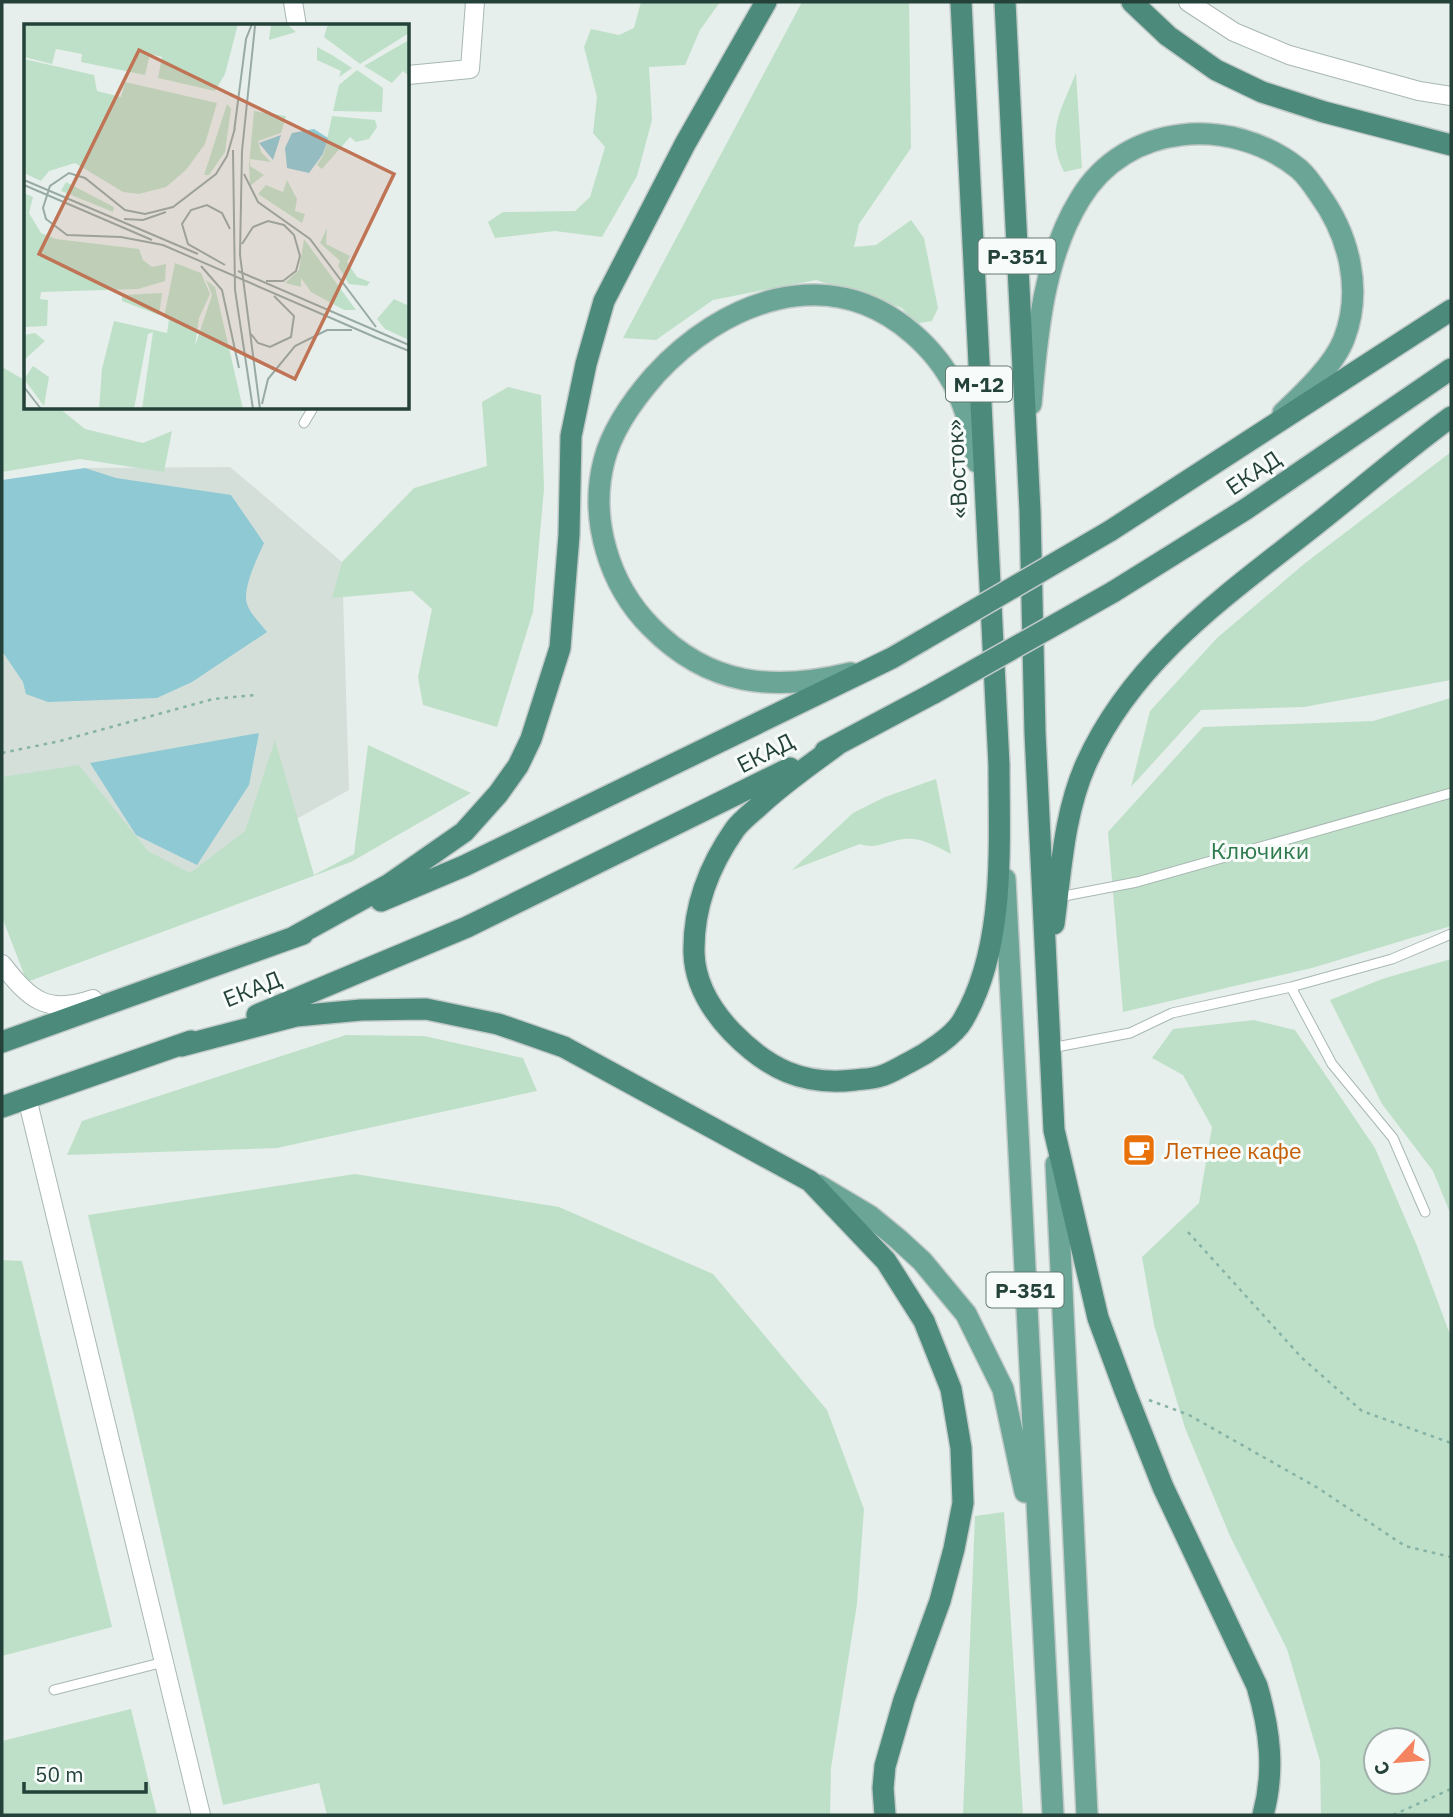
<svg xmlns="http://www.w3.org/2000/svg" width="1453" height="1817" viewBox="0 0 1453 1817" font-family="'IBM Plex Sans',sans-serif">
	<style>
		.built { fill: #d4dfda }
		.green { fill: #bfe0c8; fill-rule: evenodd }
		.water { fill: #8ec9d4 }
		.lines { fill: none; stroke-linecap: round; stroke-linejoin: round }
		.service-casing { stroke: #a8b8b2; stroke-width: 11 }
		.minor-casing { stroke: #a8b8b2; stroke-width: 20 }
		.primary-casing { stroke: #c2cac8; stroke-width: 24 }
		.trunk-casing { stroke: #c2cac8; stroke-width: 24 }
		.path { stroke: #86b3a5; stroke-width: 2.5; stroke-dasharray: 3.5 5; stroke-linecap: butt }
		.service { stroke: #fff; stroke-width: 9 }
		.minor { stroke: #fff; stroke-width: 18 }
		.primary { stroke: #6aa596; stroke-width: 21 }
		.trunk { stroke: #4c8a7c; stroke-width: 21 }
		.trunk-bridge-casing { stroke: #c2cac8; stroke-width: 24; stroke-linecap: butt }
		.trunk-bridge { stroke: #4c8a7c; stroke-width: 21 }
		.labels { text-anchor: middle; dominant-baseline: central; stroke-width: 6; stroke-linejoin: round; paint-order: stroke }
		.shield { fill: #f7fbf9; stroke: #637a73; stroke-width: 2 }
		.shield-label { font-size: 21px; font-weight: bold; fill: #24423a }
		.street-label { font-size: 23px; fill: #24423a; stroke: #f7fbf9 }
		.park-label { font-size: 23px; fill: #2d7a4b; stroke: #f7fbf9 }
		.food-label { font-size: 23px; fill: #c56008; stroke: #f7fbf9; text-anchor: start }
		.inset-road { fill: none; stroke: #98aaa4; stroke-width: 2 }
		.view { fill: #c07456; fill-opacity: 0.15; stroke: #c07456; stroke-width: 3.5 }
		.inset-edge { fill: none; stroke: #24423a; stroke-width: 3.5 }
	</style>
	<rect width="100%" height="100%" fill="#e6efeb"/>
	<path class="built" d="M230,467l112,95 7,228 -283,156 -64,-117v-338l83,-23z"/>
	<path class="green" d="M641,2h79l-20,28 -15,35 -36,2 3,53 -15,56 -35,61 -47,-6 -60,7 -7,-16 15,-10 72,-1 15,-14 15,-50 -12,-14 4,-36 -13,-50 7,-18 28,6 15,-7z
		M802,2h107l2,146 -52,76 -5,23 22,-2 35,-25 13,18 14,70 -6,13 -18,3 -12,-16 -86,-28 -103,20 -57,40 -33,-2z
		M1076,73l6,95 -18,4c-19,-38 -3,-62 12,-99z
		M2,367l24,14v27h33l26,21 58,14 29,-12 -8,41 -84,-13 -78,13z
		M508,387l33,8 3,94 -11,123 -36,115 -74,-22 -5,-28 14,-68 -20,-18 -80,7 10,-36 72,-74 73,-22 -5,-64z
		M1451,452v228l-147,27 -103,3 -70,77 19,-76 67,-73 87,-74z
		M1451,698v228l-139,42 -189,44 -15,-180 95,-105 170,-6z
		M275,740l39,135 40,-21 14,-109 103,48 -120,69 -324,120 -25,-65v-140l77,-12 69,86 42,22 55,-42z
		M936,779l15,75c-17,-9 -33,-19 -53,-14 -16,3 -21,9 -38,4l-68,26 61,-57 32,-16z
		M1451,959v256l-18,-44 -51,-67 -52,-104 52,-21z
		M1254,1020l41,10 80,118 42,98 34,91v478h-130l-1,-54 -33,-112 -57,-113 -45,-108 -31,-103 -12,-68 57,-54 13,-76 -29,-52 -31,-17 21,-29zM1376,1740h42v42h-42z
		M346,1035l78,1 99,22 14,33 -260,57 -210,7 15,-34z
		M355,1174l204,33 154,67 114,136 37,99 -7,95 -26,164 -1,47h-503l-8,-32 -96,22 -135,-590z
		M2,1260l20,1 90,366 -110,29z
		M1004,1512l19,303h-60l12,-299z
		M131,1709l26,106h-155v-74z"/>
	<path class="water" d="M85,468l31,10 115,17 33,48c-7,16 -18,37 -18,55 0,12 14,25 21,34l-75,50 -35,16 -109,4 -22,-8 -3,-12 -21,-31v-171z
		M259,733l-10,52 -52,80 -61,-30 -46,-72z"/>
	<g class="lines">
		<defs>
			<path id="service" d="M304,423l9,-15
				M1059,897l78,-15 314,-89
				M1291,987l41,77 61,74 32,74
				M1051,1048l79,-15 42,-20 119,-26 101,-28 59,-25
				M54,1690l110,-28"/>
			<path id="minor" d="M293,2l4,24
				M1188,2l46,30 55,23 130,36 32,5
				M408,75l62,-6 5,-67
				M2,964c28,36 45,51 91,35
				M27,1098l174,717"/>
			<path id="primary" d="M1031,404c6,-68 12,-145 49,-205 46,-77 152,-84 219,-30 8,7 14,16 20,25 30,41 44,96 25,145 -10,26 -41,55 -61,74
				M851,673c-78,19 -142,13 -200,-46 -42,-42 -62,-108 -47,-166 8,-32 30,-62 51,-86 67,-73 172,-115 257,-42 41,35 57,76 65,129
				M1005,879l48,936
				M1056,1164l31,651
				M818,1185l52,31 28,23 24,22 44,53 37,75 22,103"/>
			<path id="trunk" d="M1005,2l25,509 5,222 19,397 44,188 27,73 38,96 94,199c13,44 18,85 6,129
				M1132,2l36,34 48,34 46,22 62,20 127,33
				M1110,531l341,-221
				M1113,592l133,-83 205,-140
				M837,745c-27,20 -55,39 -79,62 -8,7 -17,14 -23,22 -26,37 -42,78 -41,124 1,31 18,58 38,79 36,37 71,54 123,48 8,-1 18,-1 26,-4 10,-3 19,-9 29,-14 16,-8 44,-26 53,-42 43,-73 36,-173 36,-255l-38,-763
				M825,751l109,-58
				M381,901l83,-35 428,-208 31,-18
				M1054,924c7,-53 10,-111 32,-160 47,-105 141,-169 228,-238 46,-36 90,-75 137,-109
				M292,938l96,-53 76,-53 34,-38 20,-28 13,-27 29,-91 9,-113 2,-99 15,-72 18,-63 81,-157 81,-142
				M257,1015l210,-88 323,-159
				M2,1042l301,-108
				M181,1046l115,-30 65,-6 65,-1 72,15 66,23 246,134 76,80 38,60 27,68 10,59 2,55 -9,46 -14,52 -36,99 -19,66 -2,22 2,27
				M2,1107l189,-66"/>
		</defs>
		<use href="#service" class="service-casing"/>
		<use href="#minor" class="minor-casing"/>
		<use href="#primary" class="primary-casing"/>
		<use href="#trunk" class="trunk-casing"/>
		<path class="path" d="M2,753l58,-12 153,-42 42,-4
			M1188,1232l114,126 60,53 89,32
			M1149,1400l40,15 129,73 87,58 46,11
			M1393,1815l58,-26"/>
		<use href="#service" class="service"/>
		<use href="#minor" class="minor"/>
		<use href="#primary" class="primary"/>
		<use href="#trunk" class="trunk"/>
		<defs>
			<path id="trunk-bridge" d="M923,640l187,-109
				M934,693l179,-101"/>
		</defs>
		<use href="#trunk-bridge" class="trunk-bridge-casing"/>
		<use href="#trunk-bridge" class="trunk-bridge"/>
	</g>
	<defs>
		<symbol id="cafe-square" viewBox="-11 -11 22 22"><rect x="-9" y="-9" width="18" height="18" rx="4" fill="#e8710a" stroke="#f7fbf9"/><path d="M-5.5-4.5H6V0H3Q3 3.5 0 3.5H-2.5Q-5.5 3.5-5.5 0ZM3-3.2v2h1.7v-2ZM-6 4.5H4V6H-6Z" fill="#fff"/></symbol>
	</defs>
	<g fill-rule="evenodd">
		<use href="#cafe-square" x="1120" y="1131" width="38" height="38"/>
	</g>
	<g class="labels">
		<g class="shield">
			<rect x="978.5" y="238.5" width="77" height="35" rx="5"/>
			<rect x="946" y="366.5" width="66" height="35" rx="5"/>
			<rect x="986.5" y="1272.5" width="77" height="35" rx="5"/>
		</g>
		<g class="shield-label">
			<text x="1017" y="256">Р-351</text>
			<text x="979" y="384">М-12</text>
			<text x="1025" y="1290">Р-351</text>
		</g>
		<g class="street-label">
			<text transform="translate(956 469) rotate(-93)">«Восток»</text>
			<text transform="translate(1253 472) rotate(-34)">ЕКАД</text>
			<text transform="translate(765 752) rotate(-27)">ЕКАД</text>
			<text transform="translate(252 988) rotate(-22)">ЕКАД</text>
		</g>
		<g class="park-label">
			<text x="1260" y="850">Ключики</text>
		</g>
		<g class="food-label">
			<text x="1164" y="1150">Летнее кафе</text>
		</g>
	</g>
	<g transform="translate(24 24)">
		<rect width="385" height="385" fill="#e6efeb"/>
		<path d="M0,0h214l-13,50 -10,17 -57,-13 4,-21 -12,-3 -5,21 -64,-13 1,-8 -26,-5 -4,15 -28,-7zM247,0h16l9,8 -27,8zM304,0h81v9l-49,31 -36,-27zM385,16v36l-6,-5 -11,12 -28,-17zM293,23l15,8 20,13 -13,9 2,-6 -24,-11zM0,35l70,16 3,16 24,6 4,-15 92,21 -12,41 -19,26 -20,17 -27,7 -16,-2 -48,-29 -26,8 -8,10 -17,-8zM333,46l26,18 -1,24 -49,-1 6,-26zM203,80l4,5 -6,43 -16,23h-5zM230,87l32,5 -5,17 -23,8 3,11 10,10 -21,-3v7l14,9 -14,11 -1,-21zM308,92l43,4 2,7 -8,12 -13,3 -6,-5 -28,32 -5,-4 7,-11zM263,156l10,19 -2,12 10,3 -3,9 -44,-29 8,-9 17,7zM42,158l48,25 -1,5 -52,-21zM0,169l9,4 -4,16 12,20 15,6 83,10 4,11 9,7 14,-3 -1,17 -27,8 -97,3 -1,7 8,1 -1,26 -23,1zM303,204l-1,16 24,12 -3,6 10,15 13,5 -3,4 -18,-2 -11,-18 2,-5 -20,-18zM280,215l52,71h-12l-33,-18 -10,-14v9l-16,-4 14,-13zM151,239l26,10 9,21 -11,24 -4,28 17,-51 -6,-15 9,7 28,122h-101l11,-77 -5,2 -14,75h-35l3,-40 12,-48 53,12 2,-13 -5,-3zM138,269l-3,22 -37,-14v-6zM370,275l15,7v34l-24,-11 -8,-10zM11,309l10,8 -21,19v-25zM9,342l16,11 -5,29 -20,-27z" fill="#bfe0c8"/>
		<path d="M290,105l14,9 -5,16 -14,19 -22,-5 -2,-20 7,-15zM257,111l-8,25 -14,-17z" fill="#8ec9d4"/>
		<path class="inset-road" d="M231,2l-13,125 -2,104 20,154M211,104l-8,28 -11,18 -43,33 -28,7 -20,-4 -40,-32 -16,-5 -19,13 -7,22 3,11 21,16 54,2 42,8 214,93M210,108l12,-93 6,-15M209,126l2,140 18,119M220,150l14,28 52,37 66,88M0,156l174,74M0,161l128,55M100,195l19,1 23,-8M218,220l11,-17 15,-6 16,4 10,10 6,21 -4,15 -13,10h-17M201,241l-37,-21 -6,-20 9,-14 16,-5 15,8 8,16M177,242l21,24 17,78M214,247l171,74M227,310l7,9 12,4 21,-10 3,-21 -20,-20M348,312l37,15M0,363l17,22M238,380l6,-25 27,-33 32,-16h25"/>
		<path class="view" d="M115,26l255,124 -99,205 -256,-125z"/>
		<rect width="385" height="385" class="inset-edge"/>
	</g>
	<rect width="1453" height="1817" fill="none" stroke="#24423a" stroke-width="7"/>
	<g transform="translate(1397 1761) rotate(244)"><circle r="33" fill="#f7fbf9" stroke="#a3b1ad" stroke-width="2"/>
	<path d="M0-5L12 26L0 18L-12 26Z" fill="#f4845f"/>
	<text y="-10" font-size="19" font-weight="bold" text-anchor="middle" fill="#24423a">С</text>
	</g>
	<path d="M24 1782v10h122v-10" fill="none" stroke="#24423a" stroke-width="3.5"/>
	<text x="35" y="1782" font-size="21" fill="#24423a" stroke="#f7fbf9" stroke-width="5" paint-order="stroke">50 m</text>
</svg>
